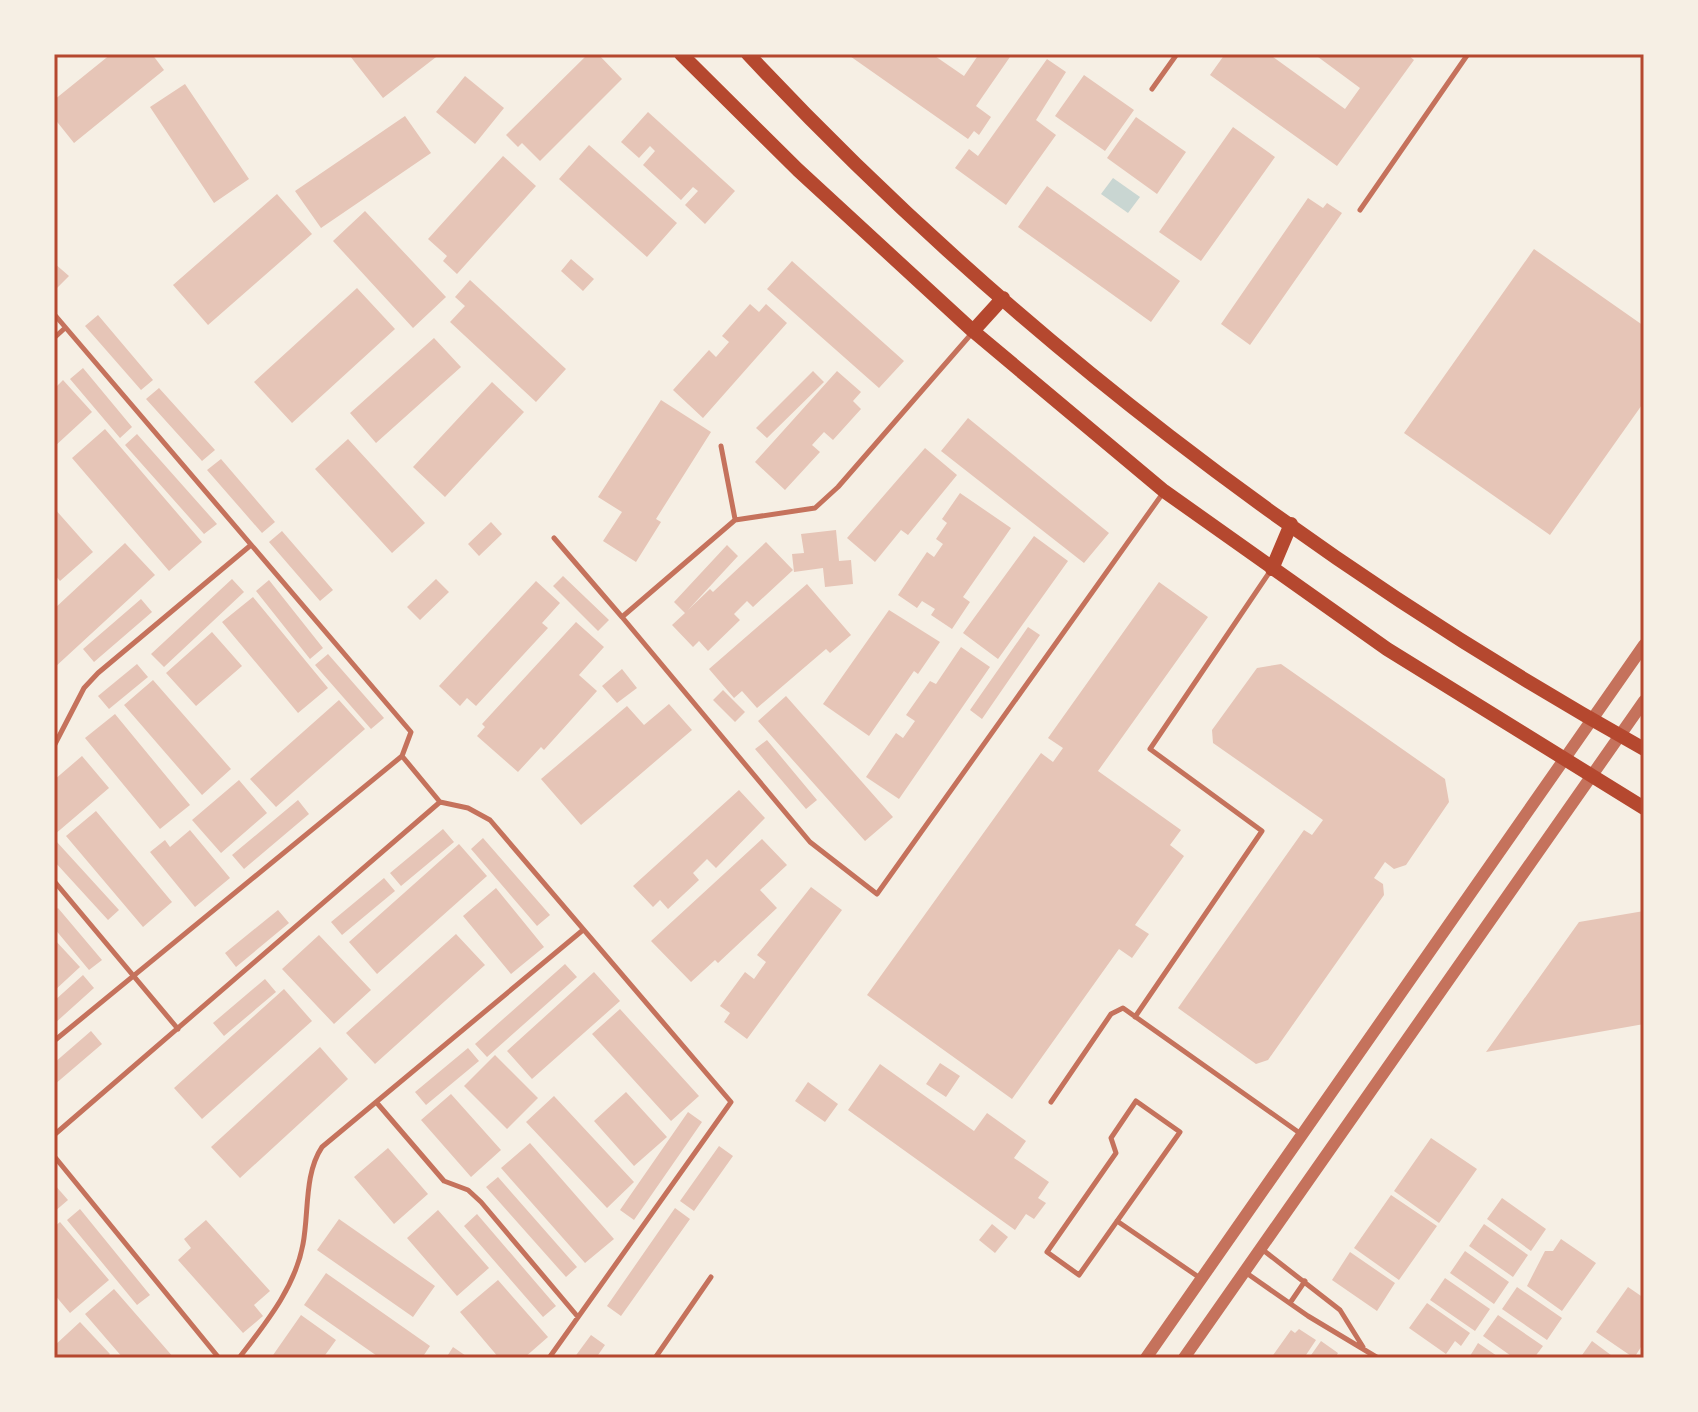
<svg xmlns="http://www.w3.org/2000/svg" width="1698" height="1412" viewBox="0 0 1698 1412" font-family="'Work Sans',sans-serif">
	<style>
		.water { fill: #c9d6d2 }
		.building { fill: #e6c5b7 }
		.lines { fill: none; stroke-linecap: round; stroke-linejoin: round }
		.service { stroke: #c5725c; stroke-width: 5 }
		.tertiary { stroke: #c5725c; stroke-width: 12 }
		.secondary { stroke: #b5482f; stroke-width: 14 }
		.neatline { fill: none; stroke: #b5482f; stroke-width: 3 }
	</style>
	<rect width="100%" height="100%" fill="#f6efe4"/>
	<path class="water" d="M1113,178l27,19 -12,16 -27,-19z"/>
	<path class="building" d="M111,54h41l12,16 -90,73 -20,-25v-18z
		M352,54h88l-57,44 -33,-42z
		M588,54h10l24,25 -82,82 -18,-18 -4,4 -12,-12z
		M847,54h85l32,22 15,-22h33l-36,52 15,11 -12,18 -5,-4 -6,8z
		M1225,54h44l76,55 15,-21 -46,-34h93l7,6 -77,106 -127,-91z
		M1047,59l19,13 -30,48 20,15 -50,70 -51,-37 14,-19 9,7z
		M1084,75l50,35 -29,41 -50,-35z
		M465,76l39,32 -29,36 -39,-32z
		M185,84l64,95 -35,24 -64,-96z
		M648,112l87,79 -30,33 -20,-19 13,-14 -5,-4 -12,13 -38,-35 12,-14 -5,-5 -11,12 -18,-16z
		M405,116l26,37 -110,75 -26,-37z
		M1136,117l50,35 -29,42 -50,-36z
		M1233,127l42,30 -74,104 -42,-29z
		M589,145l88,78 -30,34 -88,-78z
		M503,156l33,30 -79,88 -14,-13 4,-5 -19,-17z
		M1047,186l133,95 -29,41 -133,-95z
		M277,194l35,40 -104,91 -35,-40z
		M1308,198l15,10 4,-5 15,10 -92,132 -29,-21z
		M365,211l81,86 -33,31 -80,-87z
		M1534,249l110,77v76l-94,133 -146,-102z
		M571,259l23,20 -11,12 -22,-20z
		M792,261l112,100 -25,27 -112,-99z
		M54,263l15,13 -12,12 -3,-3z
		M470,280l96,89 -30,33 -86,-80 15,-16 -10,-9z
		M357,288l38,41 -103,94 -38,-41z
		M750,304l9,8 7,-8 21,19 -84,95 -30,-28 36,-40 7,7 13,-15 -7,-6z
		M98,315l55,65 -12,10 -56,-64z
		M434,338l27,29 -85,76 -26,-30z
		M83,368l49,59 -12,11 -50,-59z
		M813,371l11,11 -57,56 -11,-10z
		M837,371l24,21 -8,9 8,8 -28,31 -9,-8 -12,13 8,7 -35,38 -30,-28z
		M63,380l29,32 -38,35v-58z
		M492,382l32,30 -79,85 -32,-30z
		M159,388l56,62 -13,11 -56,-62z
		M661,400l50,32 -55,87 5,3 -25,40 -33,-21 19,-29 -24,-15z
		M968,418l141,115 -25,30 -143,-112z
		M105,429l97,113 -33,29 -97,-113z
		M137,434l80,90 -13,10 -79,-89z
		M348,439l77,84 -33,30 -77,-84z
		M925,448l32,27 -49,60 -7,-5 -26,32 -28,-24z
		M221,459l54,63 -13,11 -55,-63z
		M960,493l51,35 -48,69 7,5 -18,27 -21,-14 4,-6 -13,-8 -5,7 -19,-13 29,-43 7,5 9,-13 -7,-5 11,-16 -5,-4z
		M54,508l39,44 -33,29 -6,-7z
		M491,522l11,12 -23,22 -11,-12z
		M836,530l3,31 12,-1 2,24 -28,3 -2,-19 -29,4 -2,-18 12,-1 -3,-19z
		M282,531l51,59 -13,11 -51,-59z
		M1034,536l34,25 -70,98 -35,-26z
		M766,542l27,28 -40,37 -6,-6 -13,13 6,6 -32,31 -9,-10 -6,6 -21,-22 13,-12 -11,-11 53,-57 11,11 -50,54 22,-21 3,3z
		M125,543l30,32 -101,93v-59z
		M563,576l46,44 -11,11 -45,-45z
		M232,579l12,13 -80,75 -13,-13z
		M436,579l13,13 -29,28 -13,-13z
		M269,580l54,68 -13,11 -54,-68z
		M536,581l24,22 -18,20 6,5 -72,78 -9,-8 -7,8 -21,-20z
		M1159,582l49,35 -110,154 83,59 -11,15 14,11 -49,69 14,9 -17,24 -13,-9 -107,150 -145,-104 174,-242 12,9 10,-14 -15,-10z
		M807,584l44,51 -21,18 -4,-4 -69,59 -15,-17 -8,7 -25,-29z
		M253,597l75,91 -30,25 -76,-91z
		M141,599l11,13 -58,50 -11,-13z
		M889,610l51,32 -22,32 -4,-3 -45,65 -46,-32z
		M576,622l28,25 -25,28 18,16 -53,59 -3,-3 -23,25 -41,-36 8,-9 -3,-3z
		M1028,627l12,8 -58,84 -12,-9z
		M212,632l30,34 -46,40 -30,-33z
		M961,647l29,20 -91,132 -33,-22 30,-44 7,5 12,-17 -9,-6 24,-34 6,3z
		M328,654l56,64 -13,11 -56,-64z
		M137,664l11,13 -39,32 -11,-13z
		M1281,664l164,115 4,23 -43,63 -12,4 -9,-7 -11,16 9,6 1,11 -116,165 -12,4 -78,-56 126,-178 8,5 11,-15 -110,-77 -1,-13 45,-62z
		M622,669l15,19 -20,15 -15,-17z
		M153,680l78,89 -29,26 -78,-90z
		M723,690l22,22 -10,10 -22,-22z
		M786,696l107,121 -28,24 -107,-120z
		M339,700l26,29 -89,78 -26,-28z
		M669,704l23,26 -111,95 -40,-46 86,-73 17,19z
		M115,714l75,91 -30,24 -75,-91z
		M767,740l50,60 -11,9 -51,-60z
		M82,756l27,32 -55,47v-55z
		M239,780l28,33 -46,40 -29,-33z
		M739,790l26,28 -49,50 -9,-9 -14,14 6,7 -31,29 -8,-9 -7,7 -20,-21z
		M298,800l11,14 -65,55 -12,-14z
		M96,811l76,91 -29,25 -77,-91z
		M443,829l11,13 -53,44 -11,-13z
		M190,830l40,48 -35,29 -45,-55 15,-12 5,7z
		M483,838l67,77 -13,11 -66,-77z
		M762,839l25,26 -27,25 17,18 -59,55 -3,-3 -24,22 -40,-41z
		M56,841l63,69 -11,10 -54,-59z
		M459,844l28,32 -110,98 -28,-32z
		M384,878l11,13 -53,44 -11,-13z
		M811,887l31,23 -95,129 -23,-17 6,-9 -10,-7 25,-34 9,7 12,-17 -9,-7z
		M496,888l48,59 -33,27 -48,-58z
		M58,908l44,52 -13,10 -35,-42v-17z
		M278,910l11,13 -53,44 -11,-14z
		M1644,911v113l-158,28 93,-130z
		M456,934l29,31 -110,99 -29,-31z
		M319,935l52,55 -37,34 -52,-55z
		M54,939l26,28 -26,24z
		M565,964l12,13 -90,80 -12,-13z
		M594,972l26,29 -88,78 -25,-28z
		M83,975l11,13 -40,36v-23z
		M265,979l11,13 -52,44 -11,-13z
		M284,989l28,32 -110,98 -28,-31z
		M620,1009l79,87 -28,25 -79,-87z
		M91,1031l11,13 -48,41v-22z
		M320,1047l28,32 -108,99 -29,-31z
		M468,1048l11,13 -53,44 -11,-13z
		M495,1055l43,43 -31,31 -43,-43z
		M940,1063l20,13 -14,21 -20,-13z
		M880,1064l94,67 13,-18 39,28 -12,17 35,24 -11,16 8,5 -12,16 -8,-5 -11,16 -167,-120z
		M808,1082l30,22 -13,18 -30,-21z
		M626,1092l41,45 -33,29 -40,-45z
		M451,1094l50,56 -30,27 -50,-57z
		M554,1096l80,86 -27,26 -81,-86z
		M688,1112l14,10 -68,98 -14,-10z
		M1431,1138l46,31 -38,54 -45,-32z
		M530,1143l84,96 -29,24 -84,-95z
		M719,1146l14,10 -39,55 -14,-10z
		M388,1148l40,46 -34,30 -40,-47z
		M498,1177l79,90 -11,10 -80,-90z
		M54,1184l14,16 -14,12z
		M1391,1195l46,31 -38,54 -45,-32z
		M1502,1198l44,31 -15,22 -44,-32z
		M675,1208l15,11 -69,97 -14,-10z
		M80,1209l70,86 -13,10 -70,-85z
		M438,1210l51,58 -32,28 -50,-58z
		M477,1214l79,92 -13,11 -79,-91z
		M339,1219l96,67 -22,31 -96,-67z
		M206,1220l64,71 -16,14 9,11 -20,17 -65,-73 13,-12 -7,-9z
		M60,1222l49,58 -39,33 -16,-19v-67z
		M992,1224l16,13 -13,16 -16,-13z
		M1484,1224l44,31 -15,22 -44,-31z
		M1561,1239l35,24 -34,48 -35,-25 18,-35h8z
		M1465,1251l44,31 -15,22 -44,-31z
		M1350,1252l45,31 -18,28 -45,-31z
		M326,1273l104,73 -8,12h-42l-76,-53z
		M1445,1278l45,31 -15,22 -45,-31z
		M498,1280l50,57 -24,21h-25l-39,-46z
		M1517,1287l45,31 -15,22 -45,-31z
		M1628,1287l16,11v51l-3,-2 -7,11 -38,-26z
		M114,1289l60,69h-51l-38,-44z
		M1427,1303l43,30 -9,13 -6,-5 -9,13 -37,-26z
		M301,1315l35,25 -13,18h-52z
		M1498,1315l45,31 -9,12h-20l-31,-22z
		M80,1322l30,32 -4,4h-52v-12z
		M1299,1329l17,11 -12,18h-33l20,-28 4,3z
		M591,1335l14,10 -9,13h-22z
		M1321,1341l17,12 -3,5h-26z
		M1592,1341l23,17h-35z
		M1478,1343l22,15 -30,-2z
		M453,1347l16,11h-23z"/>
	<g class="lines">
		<path class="service" d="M1152,89l25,-35
			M1360,210l108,-156
			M54,314l357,418 -9,24 -348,285
			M973,332l-135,155 -23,21 -80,12 -113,97 188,225 67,52 286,-401
			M54,338l11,-10
			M721,446l14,73
			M554,538l68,79
			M54,746l30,-58 14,-15 153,-128
			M402,756l38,46
			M54,881l124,148
			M1135,1017l127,-186 -112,-82 121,-179
			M1136,1101l44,31 -101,143 -32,-23 69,-99 -5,-15z
			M1051,1102l60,-88 12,-6 178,126
			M377,1103l67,78 24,9 13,12 97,115
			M54,1135l386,-333 28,6 22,12 241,282 -182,256
			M54,1156l165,202
			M1117,1221l83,57
			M1263,1250l77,60 23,37
			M1245,1272l63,44 70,42
			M1290,1303l15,-22
			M239,1358c26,-34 56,-70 64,-114 6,-31 1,-70 19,-97l261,-217
			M655,1358l56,-81"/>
		<path class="tertiary" d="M1146,1358l498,-713
			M1184,1358l460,-657"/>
		<path class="secondary" d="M681,54l117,116 175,161 191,160 223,158 257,159
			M748,54c258,276 567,511 896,695
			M973,331l30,-33
			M1272,569l19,-45"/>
	</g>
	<rect width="1698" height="1412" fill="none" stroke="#f6efe4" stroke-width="112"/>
	<rect x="56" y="56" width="1586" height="1300" class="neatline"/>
</svg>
